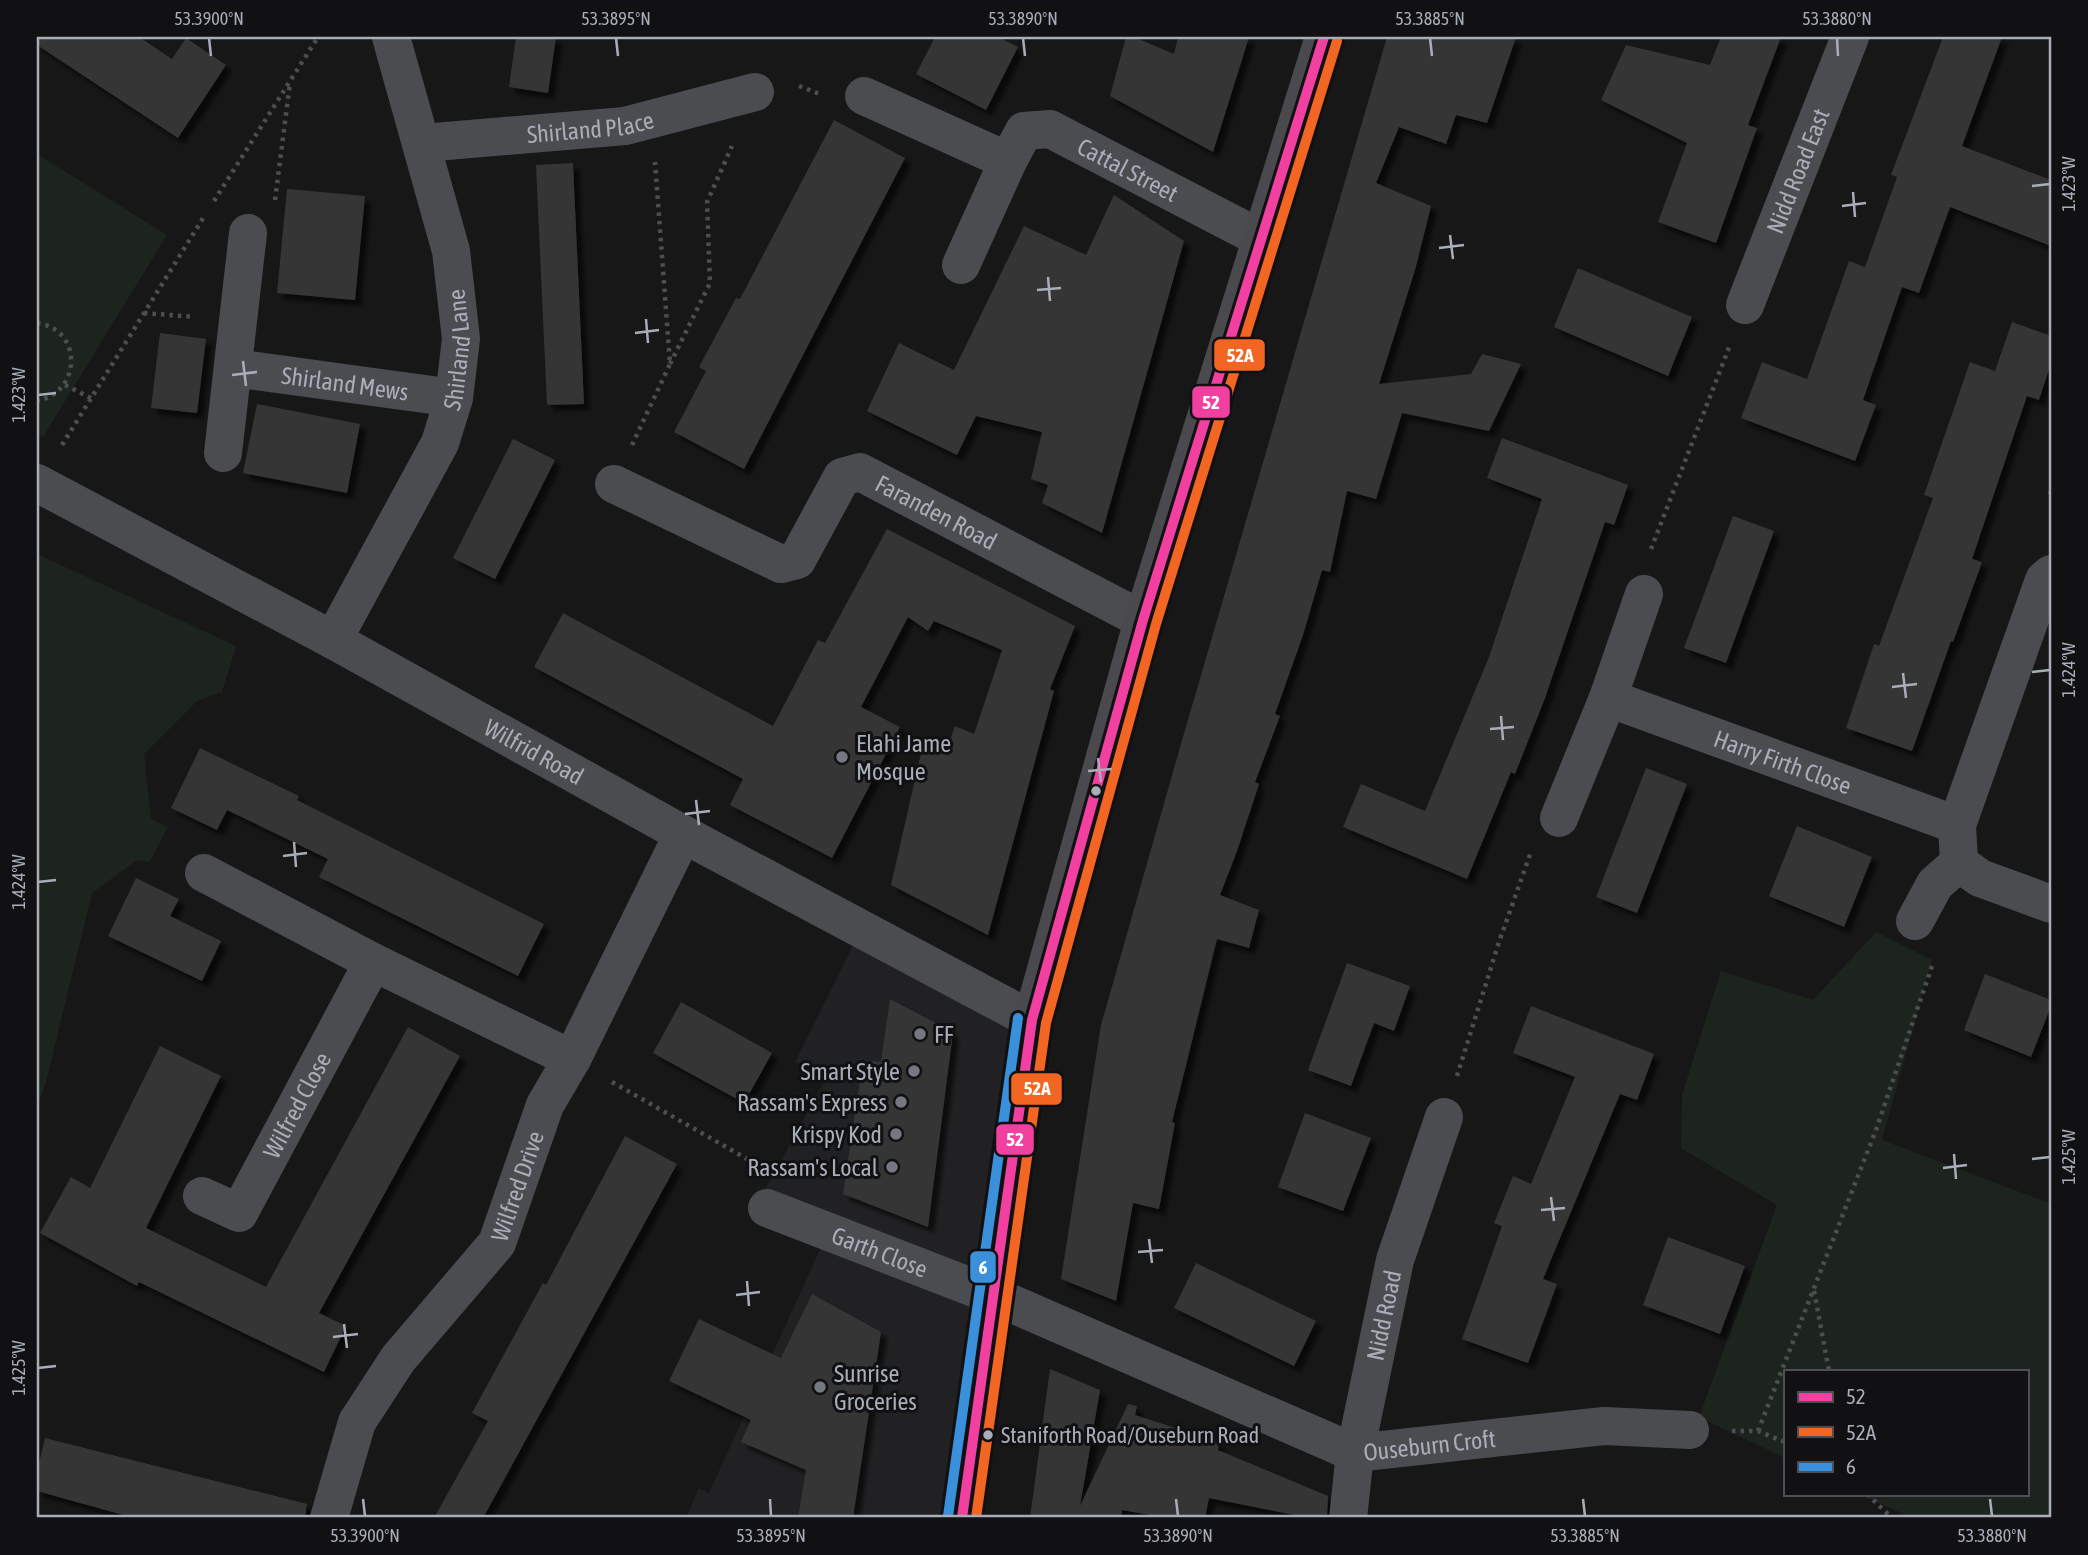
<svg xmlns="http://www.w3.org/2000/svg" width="2088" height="1555" viewBox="0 0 2088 1555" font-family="'Asap Condensed',sans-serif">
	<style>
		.built { fill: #212123 }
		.green { fill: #1d241e }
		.building { fill: #353536; filter: url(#shadow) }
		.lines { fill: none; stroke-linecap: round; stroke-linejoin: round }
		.path { stroke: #4d4e52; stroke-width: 4.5; stroke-dasharray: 3.5 5; stroke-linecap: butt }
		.minor { stroke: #4b4c50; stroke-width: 38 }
		.secondary { stroke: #4a4a4e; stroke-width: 38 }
		.bus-1-casing { stroke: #111113; stroke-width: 16 }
		.bus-2-casing { stroke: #111113; stroke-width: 16 }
		.bus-3-casing { stroke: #111113; stroke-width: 16 }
		.bus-1 { stroke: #f240a1; stroke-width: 10 }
		.bus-2 { stroke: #f26522; stroke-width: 10 }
		.bus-3 { stroke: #3a90db; stroke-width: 10 }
		.ticks { fill: none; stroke: #a8adb8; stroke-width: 2.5 }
		.poi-dot { fill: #757880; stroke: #111113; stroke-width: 2.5 }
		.bus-dot { fill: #a8adb8; stroke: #111113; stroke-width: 2.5 }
		.labels { text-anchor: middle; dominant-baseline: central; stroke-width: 6; stroke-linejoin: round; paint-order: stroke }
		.bus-label { font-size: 22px; fill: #a8adb8; stroke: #111113; text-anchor: start }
		.street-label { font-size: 24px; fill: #a8adb8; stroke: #111113 }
		.poi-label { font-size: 24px; fill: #a8adb8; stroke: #111113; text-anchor: end }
		.line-badge { stroke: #111113; stroke-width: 2.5 }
		.badge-label { font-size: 19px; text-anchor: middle; font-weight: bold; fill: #fff }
		.neatline { fill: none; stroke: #a8adb8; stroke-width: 2.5 }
		.ticks-label { font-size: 18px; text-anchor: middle; fill: #a8adb8 }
	</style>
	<defs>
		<filter id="shadow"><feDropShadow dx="6" dy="6" stdDeviation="2" flood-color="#0009"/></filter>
	</defs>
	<rect width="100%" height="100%" fill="#171717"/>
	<path class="built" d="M861,929l171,91 -70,498h-276l13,-30 10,5 119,-261 -70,-29 68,-125 -31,-16z"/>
	<path class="green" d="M37,154l130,81 -124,202 -6,-4z
		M37,554l199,92 -14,46 -25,9 -53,53 7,65 17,8 -18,35 -13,-2 -45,33 -46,189 -9,24z
		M1876,932l56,28 -50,180 169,64v314h-139l-52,-24h167v-123h-242v87l-86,-41 78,-212 -96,-57 1,-53 39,-124 92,29z"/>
	<path class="building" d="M37,37h102l33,22 14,-21 40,27 -48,73 -141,-93z
		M516,37h40l-8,56 -39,-6z
		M935,37h63l20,10 -32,63 -70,-36z
		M1126,37h8l40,17 4,-17h71l-36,115 -103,-56z
		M1387,37h129l-29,86 -31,-8 -10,29 -47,-17 -23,56 55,23 -16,64 -36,114 92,-10 11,-20 39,10 -32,67 -87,-18 -26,86 -29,-8 -17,81 -8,-2 -19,65 -28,79 5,2 -25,66 4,2 -22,67 -17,44 39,15 -10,38 -32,-9 -45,183 3,1 -16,86 -26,-6 -17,98 -55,-22 40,-254 82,-288z
		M1721,37h60l-33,88 9,3 -41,115 -58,-21 29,-79 -86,-43 25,-55 84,20z
		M1943,37h59l-40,109 89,34v66l-101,-39 -31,86 -17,-6 -39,113 13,5 -21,56 -114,-43 21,-56 45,17 42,-118 16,6 32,-90 -6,-2z
		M834,120l71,38 -161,311 -70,-37 32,-61 -7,-4 37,-69 4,1z
		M573,163l11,241 -37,1 -11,-240z
		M287,189l78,7 -10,104 -78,-7z
		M1114,195l70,46 -82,292 -60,-30 6,-18 -17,-6 11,-47 -66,-16 -19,39 -90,-44 32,-68 55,27 70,-144 62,29z
		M1578,268l114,49 -24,59 -114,-49z
		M2012,322l39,14v27l-12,37 -12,-4 -55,163 10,3 -29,80 -2,-1 -39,110 -66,-23 28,-84 5,2 54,-148 -9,-3 46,-133 25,9z
		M160,333l46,6 -9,74 -46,-5z
		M257,404l103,20 -13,69 -104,-20z
		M1502,438l126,47 -14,40 -9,-3 -60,176 -30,76 -4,-2 -44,107 -124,-52 18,-43 64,27 64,-154 53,-158 -55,-21z
		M513,439l42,21 -60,119 -42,-21z
		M1733,516l41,15 -48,132 -42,-15z
		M887,529l188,97 -25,63 4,2 -66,244 -97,-50 33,-145 22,12 9,-26 19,8 28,-84 -68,-29 -6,10 -20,-14 -47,90 39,20 -68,131 -102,-53 13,-26 -209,-112 29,-54 210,113 45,-86 7,3z
		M200,748l99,48 -2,4 247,124 -26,52 -199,-99 9,-18 -101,-49 -10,20 -46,-22z
		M1646,768l41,16 -50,129 -41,-16z
		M1797,826l75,31 -28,70 -75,-31z
		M136,878l43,21 -9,17 51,25 -19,40 -94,-45z
		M1347,963l63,23 -16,45 -20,-8 -23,63 -43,-16z
		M1985,974l66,26v6l-20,51 -67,-27z
		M890,999l63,33 -25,195 -85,-33 20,-134 18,2z
		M681,1002l91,51 -28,50 -91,-50z
		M1531,1006l123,48 -17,46 -17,-6 -77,185 14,5 -29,79 -66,-24 40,-113 -8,-3 19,-47 18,8 44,-107 -62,-24z
		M408,1027l52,29 -141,257 27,13 -22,46 -185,-90 -2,4 -97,-53 31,-56 19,11 70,-142 61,30 -75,152 120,59z
		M1305,1113l66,25 -28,73 -65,-24z
		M625,1136l52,28 -194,354h-49l54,-97 -16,-8 71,-130 3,2z
		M1668,1237l77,29 -25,68 -77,-29z
		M1196,1263l120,58 -22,45 -120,-58z
		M812,1294l69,38 -28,186h-55l8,-48 -65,-28 10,-22 -82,-39 30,-62 82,39z
		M1050,1369l50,21 -20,116 48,-102 9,2 -2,9 84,27 -1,8 110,46 -1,22h-18l-100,-20 -4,20h-38l-45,-8 -1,8h-91z
		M45,1438l262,66 -2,14h-171l-97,-27v-20z"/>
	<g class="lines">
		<path class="path" d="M799,86l21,8
			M275,200l15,-117
			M214,201l104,-164
			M144,313l51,4
			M37,323c46,6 45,69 0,78
			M670,364l40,-81 -3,-81 25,-56
			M65,385l26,13
			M62,445l143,-230
			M632,445l38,-81 -15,-202
			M2051,491l-2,6 2,1
			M1651,549l79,-204
			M1457,1076l42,-134 32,-90
			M612,1082l144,82
			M1814,1291l15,80
			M1732,1431h26l27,11
			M1758,1431l118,-301 57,-167
			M1867,1494l25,24"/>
		<g class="minor">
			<path d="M864,96l144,65"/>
			<path id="s1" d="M423,143l202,-17 130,-34"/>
			<path id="s2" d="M961,265l47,-104 16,-30 26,-2 210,109"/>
			<path id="s3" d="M1745,305l105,-268"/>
			<path id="s4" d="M234,368l220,30"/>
			<path d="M223,453l25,-220"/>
			<path id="s5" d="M37,483l296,157 350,194 349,186"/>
			<path id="s6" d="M614,484l167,80 16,-4 45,-83 18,-5 283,148"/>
			<path id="s7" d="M333,640l107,-197 14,-45 7,-59 -10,-88 -60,-214"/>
			<path id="s8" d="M1608,698l349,127"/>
			<path d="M1559,818l49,-120 36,-104"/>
			<path d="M1959,863l21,15 71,26"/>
			<path d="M204,873l169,89 199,97"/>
			<path d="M1915,921l20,-37 24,-21 -2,-38 87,-245 7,-6"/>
			<path id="s9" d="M202,1196l37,17 134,-251"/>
			<path id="s10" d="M767,1208l225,87 363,158 249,-27 86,4"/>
			<path id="s11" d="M329,1518l28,-96 41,-63 99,-116 48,-138 27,-46 111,-225"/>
			<path id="s12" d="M1348,1518l7,-65 40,-193 49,-143"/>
		</g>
		<path class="secondary" d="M962,1518l70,-498 111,-400 181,-583"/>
		<defs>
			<path id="bus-1" d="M962,1518l70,-498 111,-400 181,-583"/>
			<path id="bus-2" d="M976,1518l70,-495 110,-399 181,-583"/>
			<path id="bus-3" d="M948,1516l70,-498"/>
		</defs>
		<use href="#bus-1" class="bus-1-casing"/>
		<use href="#bus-2" class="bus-2-casing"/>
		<use href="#bus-3" class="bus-3-casing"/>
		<use href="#bus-1" class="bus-1"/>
		<use href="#bus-2" class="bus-2"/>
		<use href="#bus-3" class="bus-3"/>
	</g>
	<path class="ticks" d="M209,38l2,18M616,38l2,18M1023,38l2,18M1430,38l2,18M1837,38l1,18M2032,186l18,-2M1853,192l2,25M1842,206l24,-3M1450,235l3,24M1439,248l25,-3M1048,277l2,24M1037,290l24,-2M646,319l2,24M635,333l24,-3M243,361l3,25M232,375l25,-3M38,395l18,-2M2032,672l18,-2M1903,673l3,25M1892,687l25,-3M1501,716l2,24M1490,729l24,-2M1098,758l3,24M1088,771l24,-2M696,800l3,25M685,814l25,-3M294,842l2,25M283,856l24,-3M38,882l18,-2M1954,1154l2,25M2032,1159l18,-2M1943,1168l24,-3M1551,1197l3,24M1541,1210l24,-2M1149,1239l3,24M1138,1252l25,-2M747,1281l2,25M736,1295l24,-3M344,1324l3,24M333,1337l25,-3M38,1368l18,-2M363,1499l2,17M770,1499l1,17M1176,1499l2,17M1583,1499l2,17M1990,1499l2,17"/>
	<g class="poi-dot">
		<circle cx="842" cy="757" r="7"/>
		<circle cx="920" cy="1034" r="7"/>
		<circle cx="914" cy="1071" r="7"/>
		<circle cx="901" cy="1102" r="7"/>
		<circle cx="896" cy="1134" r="7"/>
		<circle cx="892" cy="1167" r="7"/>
		<circle cx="820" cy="1387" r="7"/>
	</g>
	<g class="bus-dot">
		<circle cx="1096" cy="791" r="6"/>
		<circle cx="988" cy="1435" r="6"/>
	</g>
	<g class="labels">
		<g class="bus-label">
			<text x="1001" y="1435">Staniforth Road/Ouseburn Road</text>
		</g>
		<g class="street-label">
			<text stroke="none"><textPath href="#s1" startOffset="168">Shirland Place</textPath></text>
			<text stroke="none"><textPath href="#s2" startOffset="262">Cattal Street</textPath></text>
			<text stroke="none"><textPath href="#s3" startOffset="144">Nidd Road East</textPath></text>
			<text stroke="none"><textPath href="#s7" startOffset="320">Shirland Lane</textPath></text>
			<text stroke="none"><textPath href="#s4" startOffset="112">Shirland Mews</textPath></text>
			<text stroke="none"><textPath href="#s6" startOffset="401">Faranden Road</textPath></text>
			<text stroke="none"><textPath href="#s5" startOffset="565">Wilfrid Road</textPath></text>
			<text stroke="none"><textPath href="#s8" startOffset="186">Harry Firth Close</textPath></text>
			<text stroke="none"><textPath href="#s9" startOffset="163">Wilfred Close</textPath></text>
			<text stroke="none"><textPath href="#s11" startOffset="388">Wilfred Drive</textPath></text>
			<text stroke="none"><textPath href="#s10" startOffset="121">Garth Close</textPath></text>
			<text stroke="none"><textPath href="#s12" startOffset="206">Nidd Road</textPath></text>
			<text stroke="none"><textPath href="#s10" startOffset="712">Ouseburn Croft</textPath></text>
		</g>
		<g class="poi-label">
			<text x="856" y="743" text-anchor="start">Elahi Jame<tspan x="856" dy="28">Mosque</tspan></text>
			<text x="934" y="1034" text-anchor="start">FF</text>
			<text x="900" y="1071">Smart Style</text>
			<text x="887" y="1102">Rassam's Express</text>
			<text x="882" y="1134">Krispy Kod</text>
			<text x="878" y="1167">Rassam's Local</text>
			<text x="834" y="1373" text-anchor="start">Sunrise<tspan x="834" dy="28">Groceries</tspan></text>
		</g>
	</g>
	<g class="line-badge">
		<rect x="1213" y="338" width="53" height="34" rx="7" fill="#f26522"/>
		<rect x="1191" y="385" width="40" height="34" rx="7" fill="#f240a1"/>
		<rect x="1010" y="1072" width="53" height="34" rx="7" fill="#f26522"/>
		<rect x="995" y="1123" width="40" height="33" rx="7" fill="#f240a1"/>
		<rect x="969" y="1250" width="28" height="34" rx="7" fill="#3a90db"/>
	</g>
	<g class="badge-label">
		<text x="1240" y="362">52A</text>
		<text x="1211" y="409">52</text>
		<text x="1037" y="1095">52A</text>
		<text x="1015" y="1146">52</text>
		<text x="983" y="1274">6</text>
	</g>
	<rect width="2088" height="1555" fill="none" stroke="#111113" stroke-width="77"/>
	<rect x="1784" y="1370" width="245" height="126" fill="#111113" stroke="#4d4f55" stroke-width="2"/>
	<rect x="1798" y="1392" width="35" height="10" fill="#f240a1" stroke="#4d4f55" stroke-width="2"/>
	<text x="1846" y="1404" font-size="21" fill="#a8adb8">52</text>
	<rect x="1798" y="1427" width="35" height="10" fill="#f26522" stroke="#4d4f55" stroke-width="2"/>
	<text x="1846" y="1440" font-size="21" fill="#a8adb8">52A</text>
	<rect x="1798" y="1462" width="35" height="10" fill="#3a90db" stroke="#4d4f55" stroke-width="2"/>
	<text x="1846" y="1474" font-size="21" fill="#a8adb8">6</text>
	<rect x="38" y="38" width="2012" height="1478" class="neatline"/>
	<g class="ticks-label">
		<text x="209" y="25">53.3900°N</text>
		<text x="616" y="25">53.3895°N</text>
		<text x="1023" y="25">53.3890°N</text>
		<text x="1430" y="25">53.3885°N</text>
		<text x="1837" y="25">53.3880°N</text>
		<text transform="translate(2069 184) rotate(-90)" y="6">1.423°W</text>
		<text transform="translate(19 395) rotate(-90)" y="6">1.423°W</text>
		<text transform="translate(2069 670) rotate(-90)" y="6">1.424°W</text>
		<text transform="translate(19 882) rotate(-90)" y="6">1.424°W</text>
		<text transform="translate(2069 1157) rotate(-90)" y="6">1.425°W</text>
		<text transform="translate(19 1368) rotate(-90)" y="6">1.425°W</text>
		<text x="365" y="1542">53.3900°N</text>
		<text x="771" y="1542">53.3895°N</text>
		<text x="1178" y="1542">53.3890°N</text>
		<text x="1585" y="1542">53.3885°N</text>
		<text x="1992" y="1542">53.3880°N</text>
	</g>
</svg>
